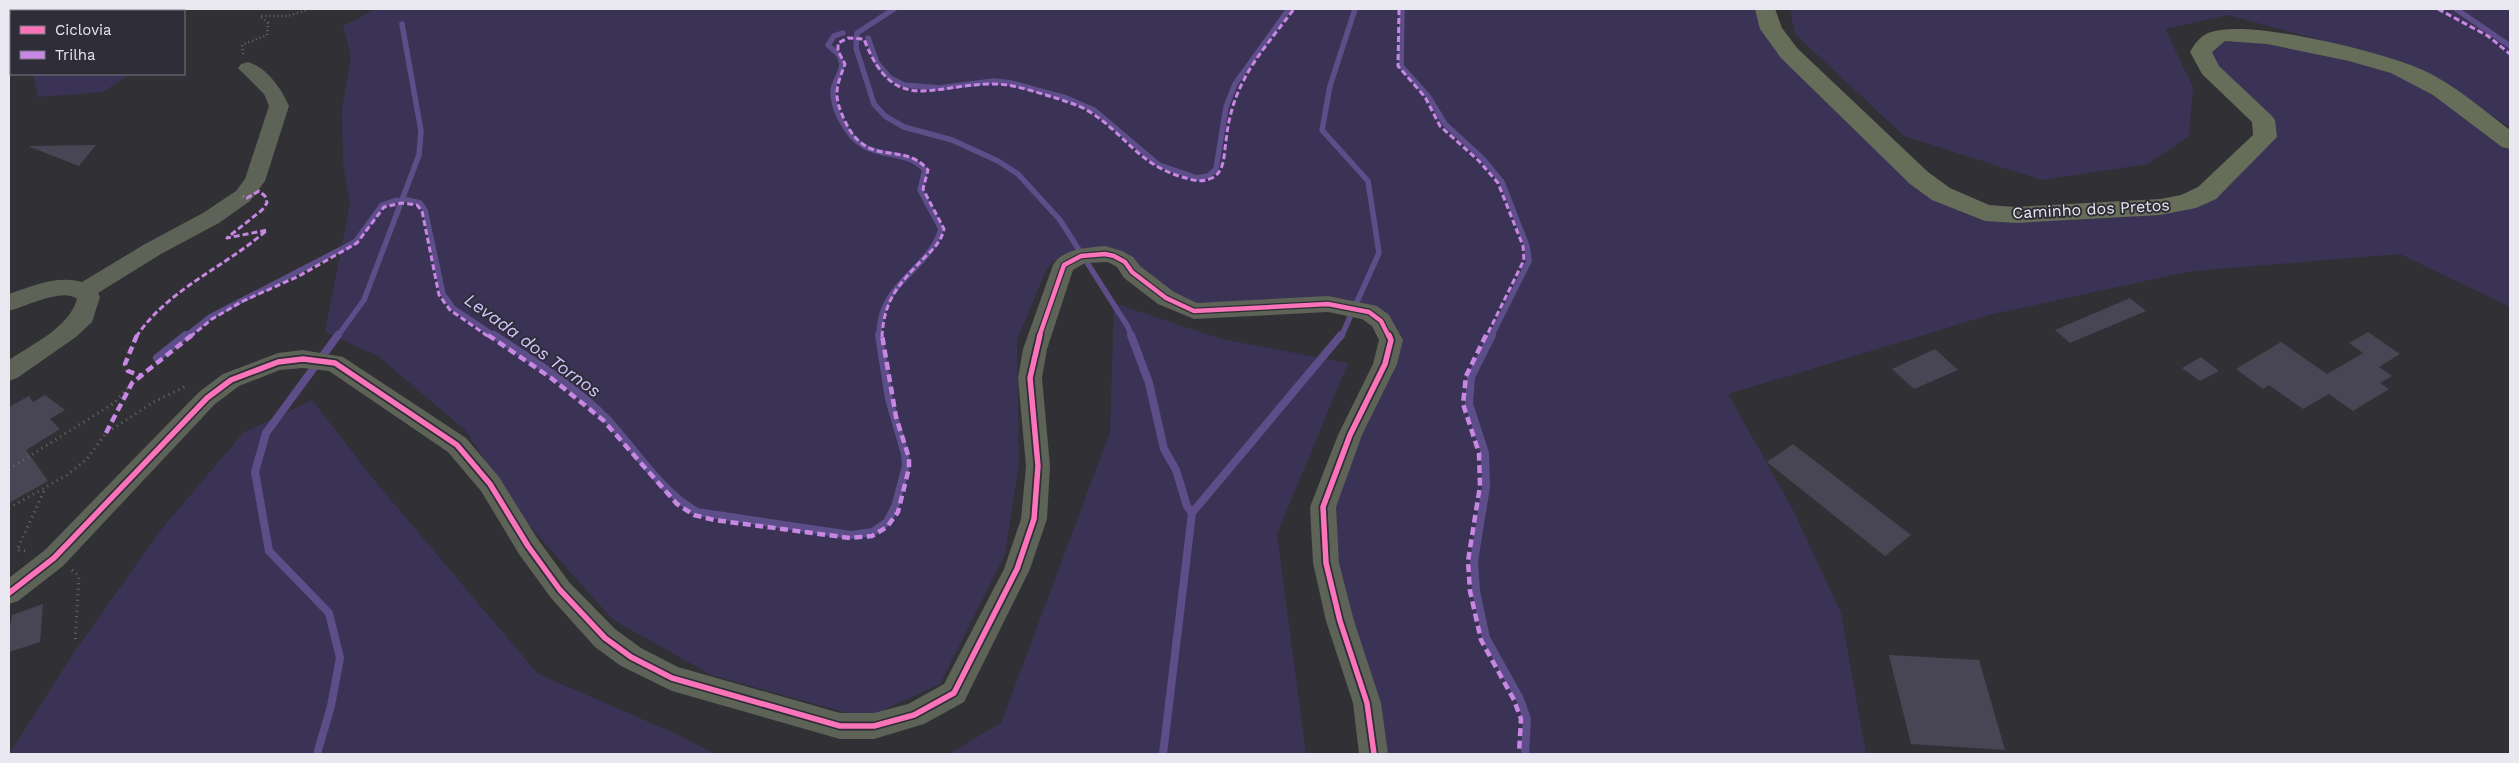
<svg xmlns="http://www.w3.org/2000/svg" width="2519" height="763" viewBox="0 0 2519 763" font-family="'Work Sans',sans-serif">
	<style>
		.green { fill: #3b3355 }
		.lines { fill: none; stroke-linecap: round; stroke-linejoin: round }
		.stream-far1 { stroke: #5d4e89; stroke-width: 5.5 }
		.stream { stroke: #5d4e89; stroke-width: 8 }
		.building { fill: #484654 }
		.path-far1 { stroke: #676a64; stroke-width: 2.5; stroke-dasharray: 1 3; stroke-linecap: butt }
		.path { stroke: #676a64; stroke-width: 3; stroke-dasharray: 1 4.5; stroke-linecap: butt }
		.minor { fill: #5d6356; fill-rule: evenodd }
		.major { fill: #666d59; fill-rule: evenodd }
		.quiet-far1 { stroke: #c787e3; stroke-width: 3; stroke-dasharray: 6 3; stroke-linecap: butt }
		.quiet { stroke: #c787e3; stroke-width: 4.5; stroke-dasharray: 8 4.5; stroke-linecap: butt }
		.cycleway-far1-casing { stroke: #2f2d38; stroke-width: 7 }
		.cycleway-casing { stroke: #2f2d38; stroke-width: 9 }
		.cycleway-far1 { stroke: #fb73b8; stroke-width: 4.5 }
		.cycleway { stroke: #fb73b8; stroke-width: 5.5 }
		.labels { text-anchor: middle; dominant-baseline: central; stroke-width: 4; stroke-linejoin: round; paint-order: stroke }
		.street-label { font-size: 16px; fill: #e9e8f0; stroke: #2f2d38 }
		.water-label { font-size: 18px; font-style: italic; fill: #d0c4fd; stroke: #2f2d38 }
	</style>
	<rect width="100%" height="100%" fill="#303035"/>
	<path class="green" d="M9,9h133l-1,2h-130v49l-2,1z
		M376,9h1390l23,45 98,93 98,66 175,-6 63,-28 41,-42 -54,-68 -5,-27 12,-6 138,20 104,46 51,40v165l-110,-53 -208,17 -199,43 -265,80 65,116 48,103 25,141h-492l-7,-51 -44,-196 68,-167 -22,-28 -175,-1 -69,-49 -56,-5 -15,4 -8,9 -29,70 2,124 -14,90 -65,130 -74,34 -155,-43 -99,-56 -85,-96 -62,-93 -87,-74 -53,-24 25,-128 -7,-41 -1,-54 9,-52 -8,-31z
		M1790,9h720v118l-105,-64 -177,-48 -63,14 28,58 -4,49 -41,28 -106,16 -138,-44 -109,-102z
		M33,74h97l-27,18 -65,5z
		M1114,303l107,36 127,24 -71,171 29,220h-357l52,-31 109,-291z
		M312,400l62,80 164,194 134,58 43,22h-706l64,-100 87,-123 83,-98z"/>
	<g class="lines">
		<path class="stream-far1" d="M894,9l-37,24 -1,15 18,56 11,12 19,11 48,13 46,21 20,13 42,46 68,107 4,10
			M1402,9l-1,57 27,30 17,28 38,35 19,23 25,64 2,15 -38,76
			M2456,9l54,37
			M843,33l-9,3 -6,9 11,10 3,8c0,11 -9,19 -9,29 0,10 4,21 9,30 24,45 57,21 83,48l-5,20 21,39c-12,42 -63,53 -62,108
			M868,38l9,25 13,15 14,7 35,3 55,-7 17,2 55,15 28,12 65,55 38,13 11,-2 8,-7 10,-62 9,-23 54,-75
			M407,200l13,3 5,7 18,84 10,14 43,29
			M185,337l25,-20 145,-75 27,-37 15,-5
			M337,337l27,-37 55,-145 2,-24 -19,-107
			M1341,337l38,-84 -11,-72 -46,-51 8,-44 25,-77"/>
		<path class="stream" d="M494,335c39,26 81,51 113,84 29,31 53,72 90,93l154,23 22,-3 14,-10 8,-15 11,-41 -1,-12 -16,-55 -10,-64
			M1131,335l18,48 15,66 12,21 11,36 5,7
			M1492,335l-21,42 -2,27 16,49 1,34 -12,74 2,30 10,47 34,61 7,20 -2,35
			M157,358l29,-23
			M317,754l14,-48 9,-48 -11,-45 -60,-62 -14,-79 11,-39 72,-98
			M1163,754l29,-241 149,-178"/>
	</g>
	<path class="building" d="M96,145l-17,21 -49,-19v-1z
		M2130,298l16,13 -76,32 -15,-13z
		M2368,332l32,22 -21,13 13,9 -12,7 9,6 -36,22 -24,-17 -26,15 -34,-24 -6,4 -27,-20 45,-27 46,32 36,-21 -14,-10z
		M1935,349l23,21 -44,19 -22,-20z
		M2201,357l18,14 -19,10 -18,-13z
		M45,395l20,15 -15,9 10,10 -34,21 22,31 -39,22v-96l20,-11 4,6z
		M1793,444l118,91 -26,21 -118,-94z
		M43,604l-3,38 -31,10v-28l2,-1 1,-8z
		M1889,655l90,5 26,90 -94,-6z"/>
	<g class="lines">
		<path class="path-far1" d="M243,54l-1,-9 25,-10 1,-12 -8,-7h28l19,-6"/>
		<path class="path" d="M9,469l105,-66 18,-20
			M9,508l58,-33 20,-16 19,-26 48,-31 34,-17
			M25,551l-8,-1 28,-61
			M72,570l7,6 -4,66"/>
		<path class="minor" d="M248,62c18,5 34,27 41,44l-24,75 -15,20 -31,22 -58,31 -63,39 2,4 -8,25 -16,15 -59,41 -8,3v-21c23,-16 60,-32 68,-61 -13,-12 -53,8 -68,12v-17c23,-8 49,-19 73,-12l63,-38 58,-31 33,-22 9,-12 24,-73 -5,-12 -26,-26 3,-4z
			M1105,246l17,5 11,6 7,9 34,26 23,11 131,-7 49,10 12,9 14,25 -6,24 -35,71 -26,72 3,56 15,58 27,82 7,51h-29l-6,-51 -27,-82 -13,-58 -3,-56 28,-72 35,-71 6,-24 -7,-14 -10,-7 -34,-7 -134,7 -36,-15 -34,-26 -7,-11 -9,-5 -23,1 -12,7 -26,79 -5,29 8,88 -3,53 -17,50 -66,133 -40,22 -50,15h-34l-168,-48 -51,-25 -26,-19 -44,-49 -32,-44 -38,-63 -33,-39 -119,-81 -26,-3 -23,2 -41,16 -24,18 -152,162 -45,35 -9,3v-26l36,-28 154,-158 24,-18 55,-21 25,-3 40,7 123,81 33,39 38,61 32,44 46,47 26,19 37,19 162,46h34l34,-9 36,-20 60,-115 17,-50 5,-53 -8,-88 5,-29 30,-84c10,-17 35,-17 52,-19z"/>
		<path class="major" d="M1755,9h20l7,19 15,20 131,124 22,16 39,17 27,2 144,-8 21,-4 17,-8 55,-52 -1,-13 -50,-48 -12,-22c5,-9 11,-17 21,-20 40,-13 172,20 212,38 32,15 59,39 87,60v19l-8,-2 -69,-52 -42,-22 -42,-12 -82,-17 -42,-3 -13,11 7,14 52,49 4,5 2,17 -61,62 -20,9 -36,7 -144,8 -31,-2 -53,-21 -22,-16 -129,-126 -21,-29z"/>
		<path class="quiet-far1" d="M1399,9l-1,57 27,31 15,29 39,35 19,22 25,63 1,14 -38,77
			M2438,9l50,27 22,18
			M136,337c33,-49 88,-69 131,-107l-40,8 35,-28 5,-7 -2,-7 -6,-5 -12,7 -4,-2
			M190,337l22,-18 31,-18 56,-25 58,-33 27,-36 18,-4 15,2 5,6 17,84 11,15 39,27
			M882,337c2,-39 18,-54 43,-80 9,-9 16,-15 19,-28l-21,-40 5,-19c-26,-31 -61,1 -84,-51 -11,-24 -8,-31 1,-55l-7,-13v-8l10,-5 16,1c30,78 67,45 129,45 22,0 45,9 66,15 11,4 22,7 31,13 36,23 48,52 92,65 10,3 19,6 30,1 13,-6 12,-25 14,-37 6,-59 34,-87 68,-132"/>
		<path class="quiet" d="M137,335l-12,29 3,7 13,5
			M488,335l63,43 52,42 74,84 17,11 20,5 136,18 22,-2 15,-9 11,-15 11,-44v-10l-13,-41 -14,-82
			M1486,335l-20,41 -3,28 16,49 1,33 -12,75 2,30 11,49 33,60 7,19 -2,35
			M106,433l26,-50 60,-48"/>
		<defs>
			<path id="cycleway-far1" d="M1039,337l25,-72 17,-9 24,-2 9,2 11,6 7,10 34,26 28,13 134,-7 41,8 12,9 8,16"/>
			<path id="cycleway" d="M9,593l45,-35 153,-160 24,-18 47,-18 25,-3 32,4 122,82 33,39 38,62 32,44 45,48 26,19 41,21 168,48h34l40,-11 40,-22 63,-124 17,-50 4,-53 -8,-88 10,-43
				M1374,754l-7,-51 -27,-82 -14,-58 -3,-56 27,-72 35,-71 6,-24 -2,-5"/>
		</defs>
		<use href="#cycleway-far1" class="cycleway-far1-casing"/>
		<use href="#cycleway" class="cycleway-casing"/>
		<use href="#cycleway-far1" class="cycleway-far1"/>
		<use href="#cycleway" class="cycleway"/>
	</g>
	<g class="labels">
		<g class="street-label">
			<text transform="translate(2091 209) rotate(-3)">Caminho dos Pretos</text>
		</g>
		<g class="water-label">
			<text transform="translate(533 345) rotate(36)">Levada dos Tornos</text>
		</g>
	</g>
	<rect width="2519" height="763" fill="none" stroke="#e9e8f0" stroke-width="20"/>
	<rect x="10" y="10" width="175" height="65" fill="#2f2d38" stroke="#797882"/>
	<rect x="20" y="26" width="25" height="8" fill="#fb73b8" stroke="#797882"/>
	<text x="55" y="35" font-size="15" fill="#e9e8f0">Ciclovia</text>
	<rect x="20" y="51" width="25" height="8" fill="#c787e3" stroke="#797882"/>
	<text x="55" y="60" font-size="15" fill="#e9e8f0">Trilha</text>
</svg>
